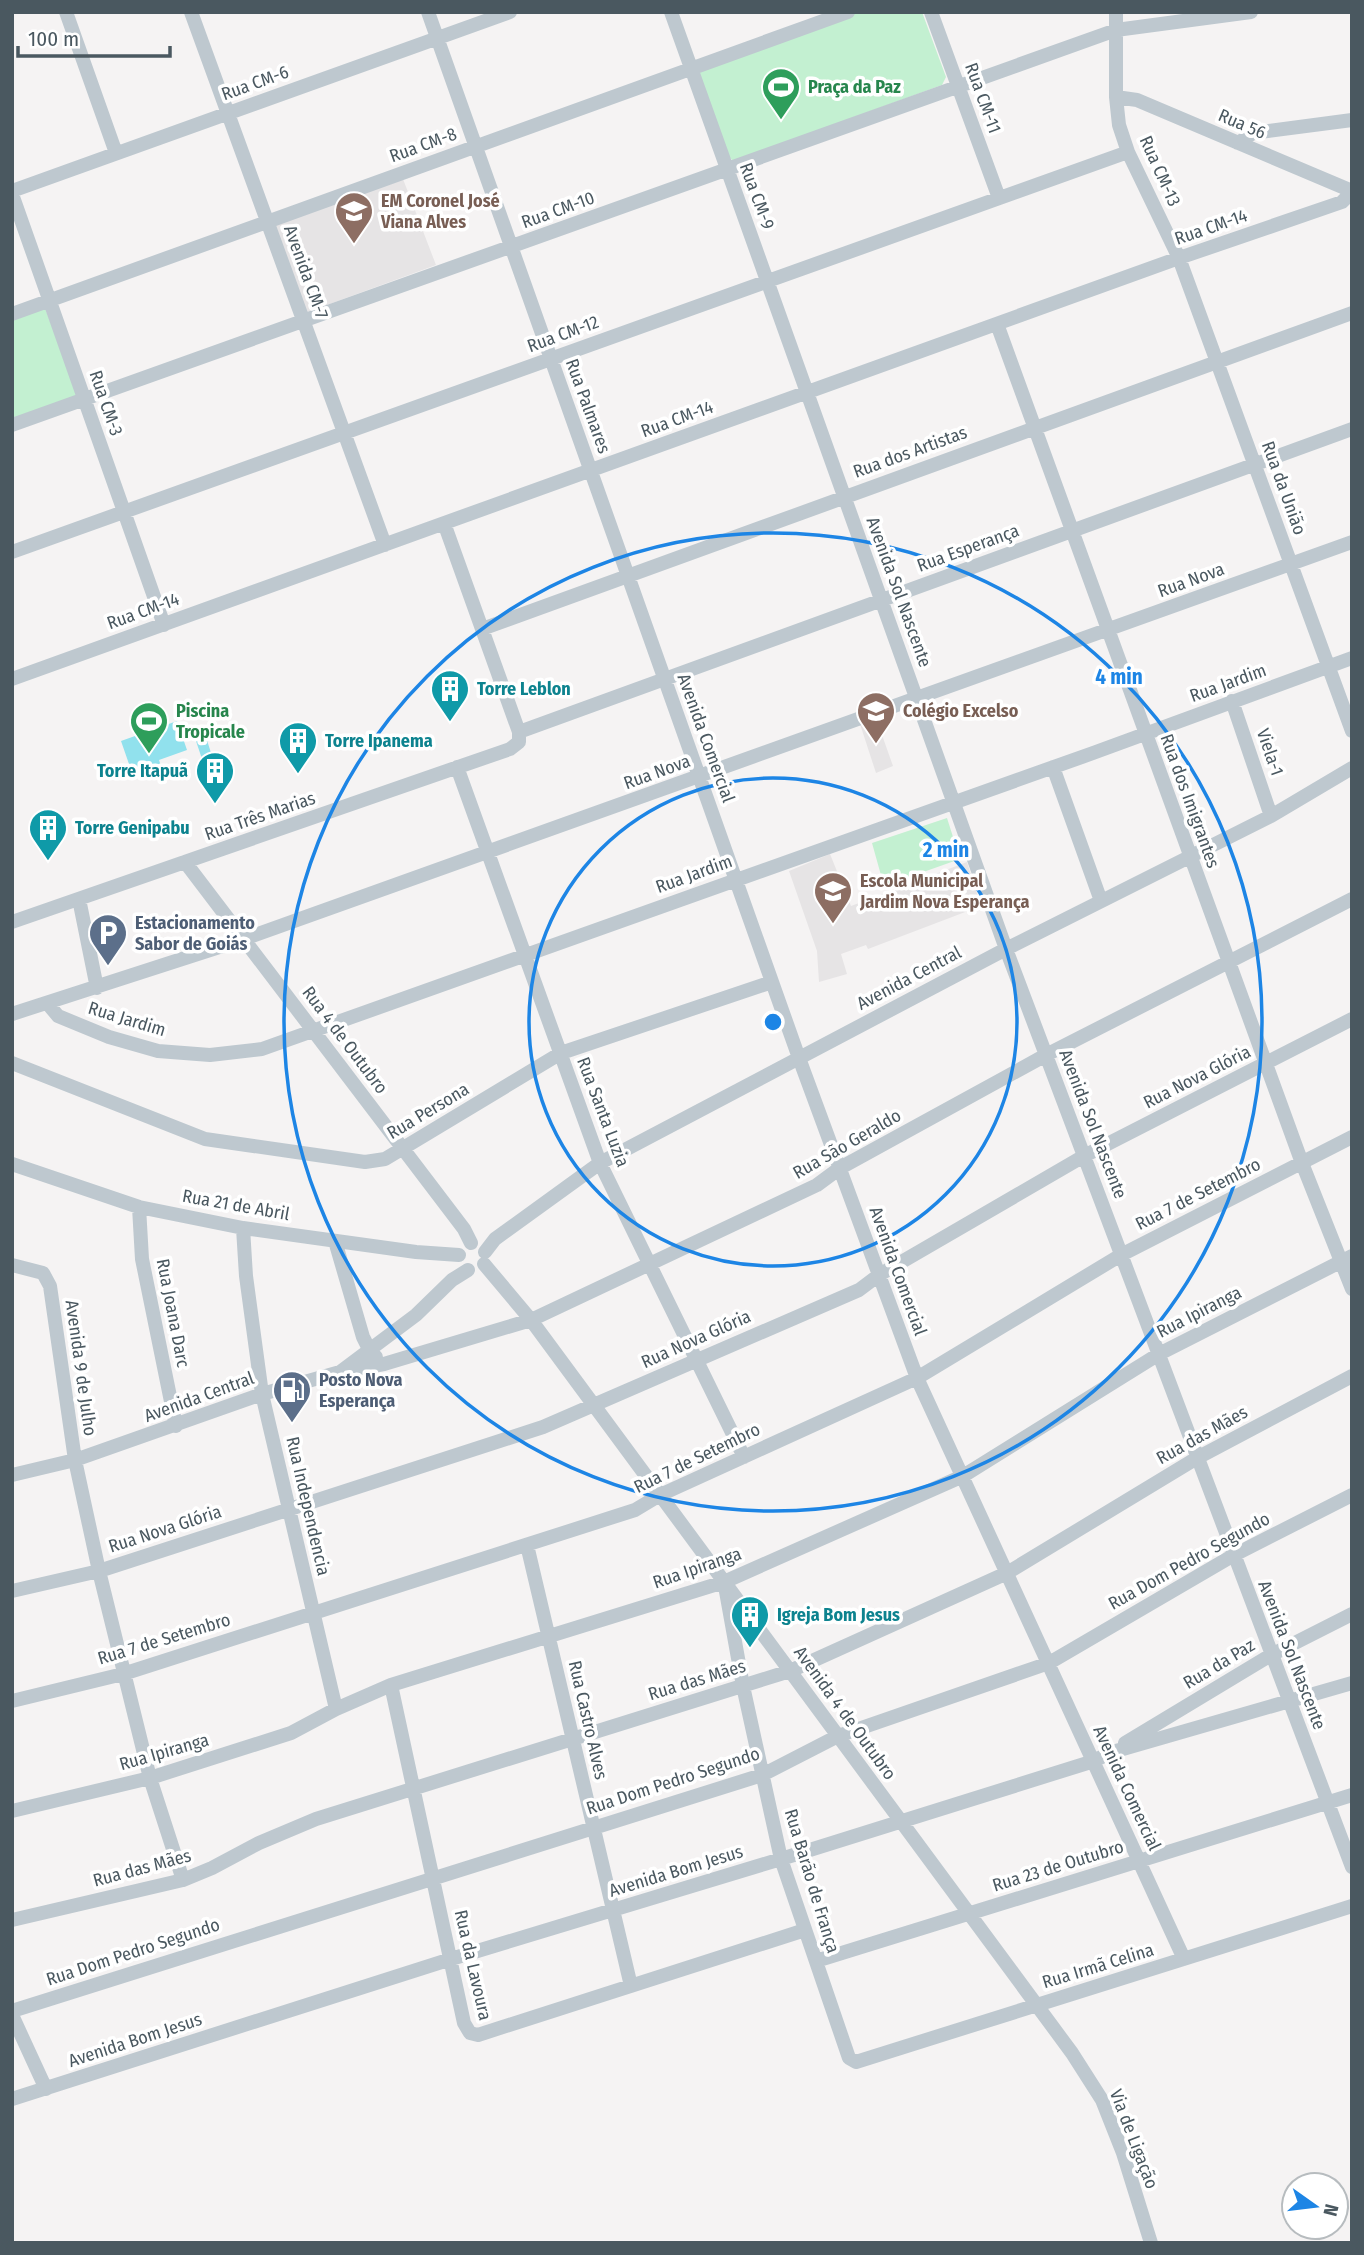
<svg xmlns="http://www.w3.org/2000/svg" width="1364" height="2255" viewBox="0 0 1364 2255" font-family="'Fira Sans Condensed',sans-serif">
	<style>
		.education { fill: #e6e4e5 }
		.green { fill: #c3f0d1 }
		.water { fill: #91e1ed }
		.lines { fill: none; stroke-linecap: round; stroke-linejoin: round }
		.minor { stroke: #bec8cf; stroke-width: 14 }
		.ring { fill: none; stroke: #1d85e5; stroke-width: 3.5 }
		.labels { text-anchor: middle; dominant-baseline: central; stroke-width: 7; stroke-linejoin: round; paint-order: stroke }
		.street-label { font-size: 18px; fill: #4a5860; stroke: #fff }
		.leisure-label { font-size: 18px; font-weight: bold; fill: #27864d; stroke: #fff; text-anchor: start }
		.education-label { font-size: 18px; font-weight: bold; fill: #785e54; stroke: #fff; text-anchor: start }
		.culture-label { font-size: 18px; font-weight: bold; fill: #0d838f; stroke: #fff; text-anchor: start }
		.service-label { font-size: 18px; font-weight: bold; fill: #4e5e75; stroke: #fff; text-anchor: start }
		.centre { fill: #1d85e5; stroke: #fff; stroke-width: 3.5 }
		.ring-label { font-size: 21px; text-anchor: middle; font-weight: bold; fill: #1d85e5; stroke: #fff; stroke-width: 7; stroke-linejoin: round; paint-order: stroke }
	</style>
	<rect width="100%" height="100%" fill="#f5f3f3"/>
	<path class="education" d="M403,179l33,86 -131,48 -31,-88z
		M876,718l17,48 -17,7 -16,-49z
		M830,854l21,52 116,-44 14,44 -113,43 -2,-4 -25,9 6,20 -28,8 -2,-31 -28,-80z"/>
	<path class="green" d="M859,12h63l24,65 -4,8 -205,75h-5l-4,-4 -29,-83 2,-3z
		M45,308l33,87 -66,26v-101z
		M947,818l13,41 -76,27 -12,-43z"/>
	<path class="water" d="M177,721l10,29 -28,10 2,6 -36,13 -4,-12 8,-3 -8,-23z
		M205,734l7,22 -10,3 -7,-21z"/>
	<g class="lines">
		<path class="minor" d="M66,12l50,141
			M191,12l194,533
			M428,12l371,1046 118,320 267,581
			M671,12l335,937 346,918
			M931,12l68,186
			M1116,12v85l3,28 9,27 51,106 173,473
			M1116,97l21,3 215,91
			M1238,143l15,-10 99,-13
			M12,191l498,-179
			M12,194l152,431
			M12,314l836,-302
			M997,324l305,839 50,126
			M12,425l1104,-395 135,-18
			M12,552l1116,-400
			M482,629l870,-316
			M12,679l1167,-421 163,-56 10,-10
			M1232,701l39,115
			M519,732l833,-303
			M457,767l143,396 144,294
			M1053,767l48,134
			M185,862l279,367 7,14
			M79,899l18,89
			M12,922l498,-173 9,-7v-10l-75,-209
			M48,1004l10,12 51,21 49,14 52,4 52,-6 831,-296 259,-95
			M12,1014l232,-75 1108,-397
			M12,1063l193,76 160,23 20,-3 176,-106 211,-71
			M12,1164l127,43 104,21 173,24 43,3
			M139,1207l3,52 34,167
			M243,1228l3,48 16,118 74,315
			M335,1241l28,96 7,14 6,6
			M485,1252l10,-13 105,-76 406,-214 265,-133 81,-48
			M484,1264l47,56 541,733 30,47 21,53 28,90
			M12,1265l31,8 7,13 25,174 24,111 51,207 33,102
			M340,1372l44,-8 147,-44 286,-135 23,-17 206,-113 306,-156
			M12,1475l63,-15 187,-66 78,-22 76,-57 36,-35 16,-10
			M527,1545l104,441
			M725,1586l18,100 38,173 68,199 7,4 496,-156
			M12,1591l87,-20 444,-144 316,-137 20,-15 205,-119 268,-137
			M391,1685l73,338 6,10 8,2 327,-105
			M12,1701l111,-27 512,-164 25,-15 257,-117 204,-123 231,-118
			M1125,1743l146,-88 81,-41
			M12,1811l138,-33 141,-45 45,-24 55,-24 333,-103 239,-106 196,-122 193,-98
			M12,1920l171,-40 29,-12 47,-25 57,-24 474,-148 217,-98 190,-115 155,-82
			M816,1961l536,-166
			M12,2011l750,-236 76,-39 211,-73 185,-108 118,-60
			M12,2015l34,74
			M12,2099l439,-140 330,-100 313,-98 15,-8 243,-70"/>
	</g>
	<g class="ring">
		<circle cx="773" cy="1022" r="244"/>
		<circle cx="773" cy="1022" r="489"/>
	</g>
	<defs>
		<symbol id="stadium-pin" viewBox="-11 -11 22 30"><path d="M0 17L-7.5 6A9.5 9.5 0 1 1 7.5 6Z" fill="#2e9e5b" stroke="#fff"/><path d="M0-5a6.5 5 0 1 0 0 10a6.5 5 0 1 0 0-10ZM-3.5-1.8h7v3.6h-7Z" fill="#fff"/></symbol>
		<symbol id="school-pin" viewBox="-11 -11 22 30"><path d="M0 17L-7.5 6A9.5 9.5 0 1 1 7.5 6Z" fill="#8d6e63" stroke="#fff"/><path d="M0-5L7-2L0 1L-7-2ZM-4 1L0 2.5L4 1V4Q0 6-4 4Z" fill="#fff"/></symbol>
		<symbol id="building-pin" viewBox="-11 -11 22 30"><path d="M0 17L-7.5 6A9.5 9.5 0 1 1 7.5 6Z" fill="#0f9aa8" stroke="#fff"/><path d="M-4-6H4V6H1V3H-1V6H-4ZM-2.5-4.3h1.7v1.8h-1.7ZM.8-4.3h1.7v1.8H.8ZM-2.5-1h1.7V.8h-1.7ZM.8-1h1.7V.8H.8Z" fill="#fff"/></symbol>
		<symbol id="parking-pin" viewBox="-11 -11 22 30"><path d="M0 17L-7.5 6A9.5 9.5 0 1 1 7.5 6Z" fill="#5c6f8a" stroke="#fff"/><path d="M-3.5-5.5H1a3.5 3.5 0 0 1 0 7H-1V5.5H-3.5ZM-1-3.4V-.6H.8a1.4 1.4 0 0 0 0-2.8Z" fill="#fff"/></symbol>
		<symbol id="fuel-pin" viewBox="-11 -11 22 30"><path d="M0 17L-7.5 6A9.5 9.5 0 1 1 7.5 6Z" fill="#5c6f8a" stroke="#fff"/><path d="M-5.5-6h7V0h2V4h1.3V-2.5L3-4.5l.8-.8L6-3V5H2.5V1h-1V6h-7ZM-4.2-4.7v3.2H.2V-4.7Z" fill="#fff"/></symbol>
	</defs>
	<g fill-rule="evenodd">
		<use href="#stadium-pin" x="759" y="65" width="44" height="60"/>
		<use href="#school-pin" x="332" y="189" width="44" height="60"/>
		<use href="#building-pin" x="428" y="667" width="44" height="60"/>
		<use href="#school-pin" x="854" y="689" width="44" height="60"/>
		<use href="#stadium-pin" x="127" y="699" width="44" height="60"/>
		<use href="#building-pin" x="276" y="719" width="44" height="60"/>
		<use href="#building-pin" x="193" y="749" width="44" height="60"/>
		<use href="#building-pin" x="26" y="806" width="44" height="60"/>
		<use href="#school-pin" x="811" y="869" width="44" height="60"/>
		<use href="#parking-pin" x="86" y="911" width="44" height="60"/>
		<use href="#fuel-pin" x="270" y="1368" width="44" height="60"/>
		<use href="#building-pin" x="728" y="1593" width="44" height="60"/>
	</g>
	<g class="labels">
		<g class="street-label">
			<text transform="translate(255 83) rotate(-20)">Rua CM-6</text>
			<text transform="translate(983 98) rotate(70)">Rua CM-11</text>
			<text transform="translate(1242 124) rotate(23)">Rua 56</text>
			<text transform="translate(423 145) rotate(-20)">Rua CM-8</text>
			<text transform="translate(1160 171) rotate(66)">Rua CM-13</text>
			<text transform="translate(757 196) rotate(70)">Rua CM-9</text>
			<text transform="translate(558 210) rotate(-20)">Rua CM-10</text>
			<text transform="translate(1211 227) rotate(-19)">Rua CM-14</text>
			<text transform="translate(306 272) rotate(70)">Avenida CM-7</text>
			<text transform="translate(563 334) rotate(-20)">Rua CM-12</text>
			<text transform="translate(106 403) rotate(71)">Rua CM-3</text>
			<text transform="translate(588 406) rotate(70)">Rua Palmares</text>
			<text transform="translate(677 419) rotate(-20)">Rua CM-14</text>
			<text transform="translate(910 452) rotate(-20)">Rua dos Artistas</text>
			<text transform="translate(1284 488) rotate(70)">Rua da União</text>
			<text transform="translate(968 548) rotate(-20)">Rua Esperança</text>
			<text transform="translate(1191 580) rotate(-20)">Rua Nova</text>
			<text transform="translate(899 592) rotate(70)">Avenida Sol Nascente</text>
			<text transform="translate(143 611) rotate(-20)">Rua CM-14</text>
			<text transform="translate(1228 683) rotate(-20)">Rua Jardim</text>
			<text transform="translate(706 738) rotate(70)">Avenida Comercial</text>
			<text transform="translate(1270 752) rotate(71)">Viela-1</text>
			<text transform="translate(657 772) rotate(-20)">Rua Nova</text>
			<text transform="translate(1190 801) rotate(70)">Rua dos Imigrantes</text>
			<text transform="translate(260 816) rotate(-19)">Rua Três Marias</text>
			<text transform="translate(694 874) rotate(-20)">Rua Jardim</text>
			<text transform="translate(909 978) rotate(-28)">Avenida Central</text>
			<text transform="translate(127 1019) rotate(17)">Rua Jardim</text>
			<text transform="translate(345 1040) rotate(53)">Rua 4 de Outubro</text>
			<text transform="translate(1197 1077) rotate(-27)">Rua Nova Glória</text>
			<text transform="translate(428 1111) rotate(-31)">Rua Persona</text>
			<text transform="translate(603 1112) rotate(69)">Rua Santa Luzia</text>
			<text transform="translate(1093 1124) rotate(69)">Avenida Sol Nascente</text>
			<text transform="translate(847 1144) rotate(-30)">Rua São Geraldo</text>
			<text transform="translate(1198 1194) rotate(-27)">Rua 7 de Setembro</text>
			<text transform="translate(236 1205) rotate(10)">Rua 21 de Abril</text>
			<text transform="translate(898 1271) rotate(70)">Avenida Comercial</text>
			<text transform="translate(1199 1312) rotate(-27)">Rua Ipiranga</text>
			<text transform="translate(173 1313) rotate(79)">Rua Joana Darc</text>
			<text transform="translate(696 1339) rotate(-24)">Rua Nova Glória</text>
			<text transform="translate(81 1368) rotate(82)">Avenida 9 de Julho</text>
			<text transform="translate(199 1397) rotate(-20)">Avenida Central</text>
			<text transform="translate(1202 1435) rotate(-29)">Rua das Mães</text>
			<text transform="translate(697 1458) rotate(-26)">Rua 7 de Setembro</text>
			<text transform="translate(308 1506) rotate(77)">Rua Independencia</text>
			<text transform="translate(165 1529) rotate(-18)">Rua Nova Glória</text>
			<text transform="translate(1189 1561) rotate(-29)">Rua Dom Pedro Segundo</text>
			<text transform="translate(697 1568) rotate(-19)">Rua Ipiranga</text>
			<text transform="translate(164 1639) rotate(-17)">Rua 7 de Setembro</text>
			<text transform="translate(1292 1655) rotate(69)">Avenida Sol Nascente</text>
			<text transform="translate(1219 1664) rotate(-31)">Rua da Paz</text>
			<text transform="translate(697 1680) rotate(-17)">Rua das Mães</text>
			<text transform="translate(845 1713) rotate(54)">Avenida 4 de Outubro</text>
			<text transform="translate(588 1720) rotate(77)">Rua Castro Alves</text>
			<text transform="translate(164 1752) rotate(-16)">Rua Ipiranga</text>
			<text transform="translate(673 1781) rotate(-18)">Rua Dom Pedro Segundo</text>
			<text transform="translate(1127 1788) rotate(65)">Avenida Comercial</text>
			<text transform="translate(1058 1866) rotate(-17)">Rua 23 de Outubro</text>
			<text transform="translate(142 1868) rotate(-15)">Rua das Mães</text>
			<text transform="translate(676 1871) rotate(-17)">Avenida Bom Jesus</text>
			<text transform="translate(812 1881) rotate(73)">Rua Barão de França</text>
			<text transform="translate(133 1952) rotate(-18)">Rua Dom Pedro Segundo</text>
			<text transform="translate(473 1965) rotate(77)">Rua da Lavoura</text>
			<text transform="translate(1098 1966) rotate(-17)">Rua Irmã Celina</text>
			<text transform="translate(135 2040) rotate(-18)">Avenida Bom Jesus</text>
			<text transform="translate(1134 2139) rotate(69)">Via de Ligação</text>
		</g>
		<g class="leisure-label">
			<text x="808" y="87">Praça da Paz</text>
			<text x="176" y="711">Piscina<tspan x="176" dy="21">Tropicale</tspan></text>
		</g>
		<g class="education-label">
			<text x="381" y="201">EM Coronel José<tspan x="381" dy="21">Viana Alves</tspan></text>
			<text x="903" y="711">Colégio Excelso</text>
			<text x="860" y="881">Escola Municipal<tspan x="860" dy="21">Jardim Nova Esperança</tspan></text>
		</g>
		<g class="culture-label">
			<text x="477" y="689">Torre Leblon</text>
			<text x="325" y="741">Torre Ipanema</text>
			<text x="188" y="771" text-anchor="end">Torre Itapuã</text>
			<text x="75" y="828">Torre Genipabu</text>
			<text x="777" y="1615">Igreja Bom Jesus</text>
		</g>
		<g class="service-label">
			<text x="135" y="923">Estacionamento<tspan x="135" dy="21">Sabor de Goiás</tspan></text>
			<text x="319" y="1380">Posto Nova<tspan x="319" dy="21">Esperança</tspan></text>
		</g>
	</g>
	<circle cx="773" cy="1022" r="10" class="centre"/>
	<g class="ring-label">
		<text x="1119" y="684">4 min</text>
		<text x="946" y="857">2 min</text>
	</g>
	<rect width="1364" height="2255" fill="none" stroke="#4a5860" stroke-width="28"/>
	<g transform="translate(1315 2206) rotate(104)"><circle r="33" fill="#ffffff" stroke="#b7bcbf" stroke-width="2"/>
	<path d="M0-5L12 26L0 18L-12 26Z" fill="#1d85e5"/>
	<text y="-10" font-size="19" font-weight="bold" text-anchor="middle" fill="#4a5860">N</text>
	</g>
	<path d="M18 46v10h152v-10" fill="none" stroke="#4a5860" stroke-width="3.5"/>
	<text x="28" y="46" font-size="21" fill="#4a5860" stroke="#ffffff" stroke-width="5" paint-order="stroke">100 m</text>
</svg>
